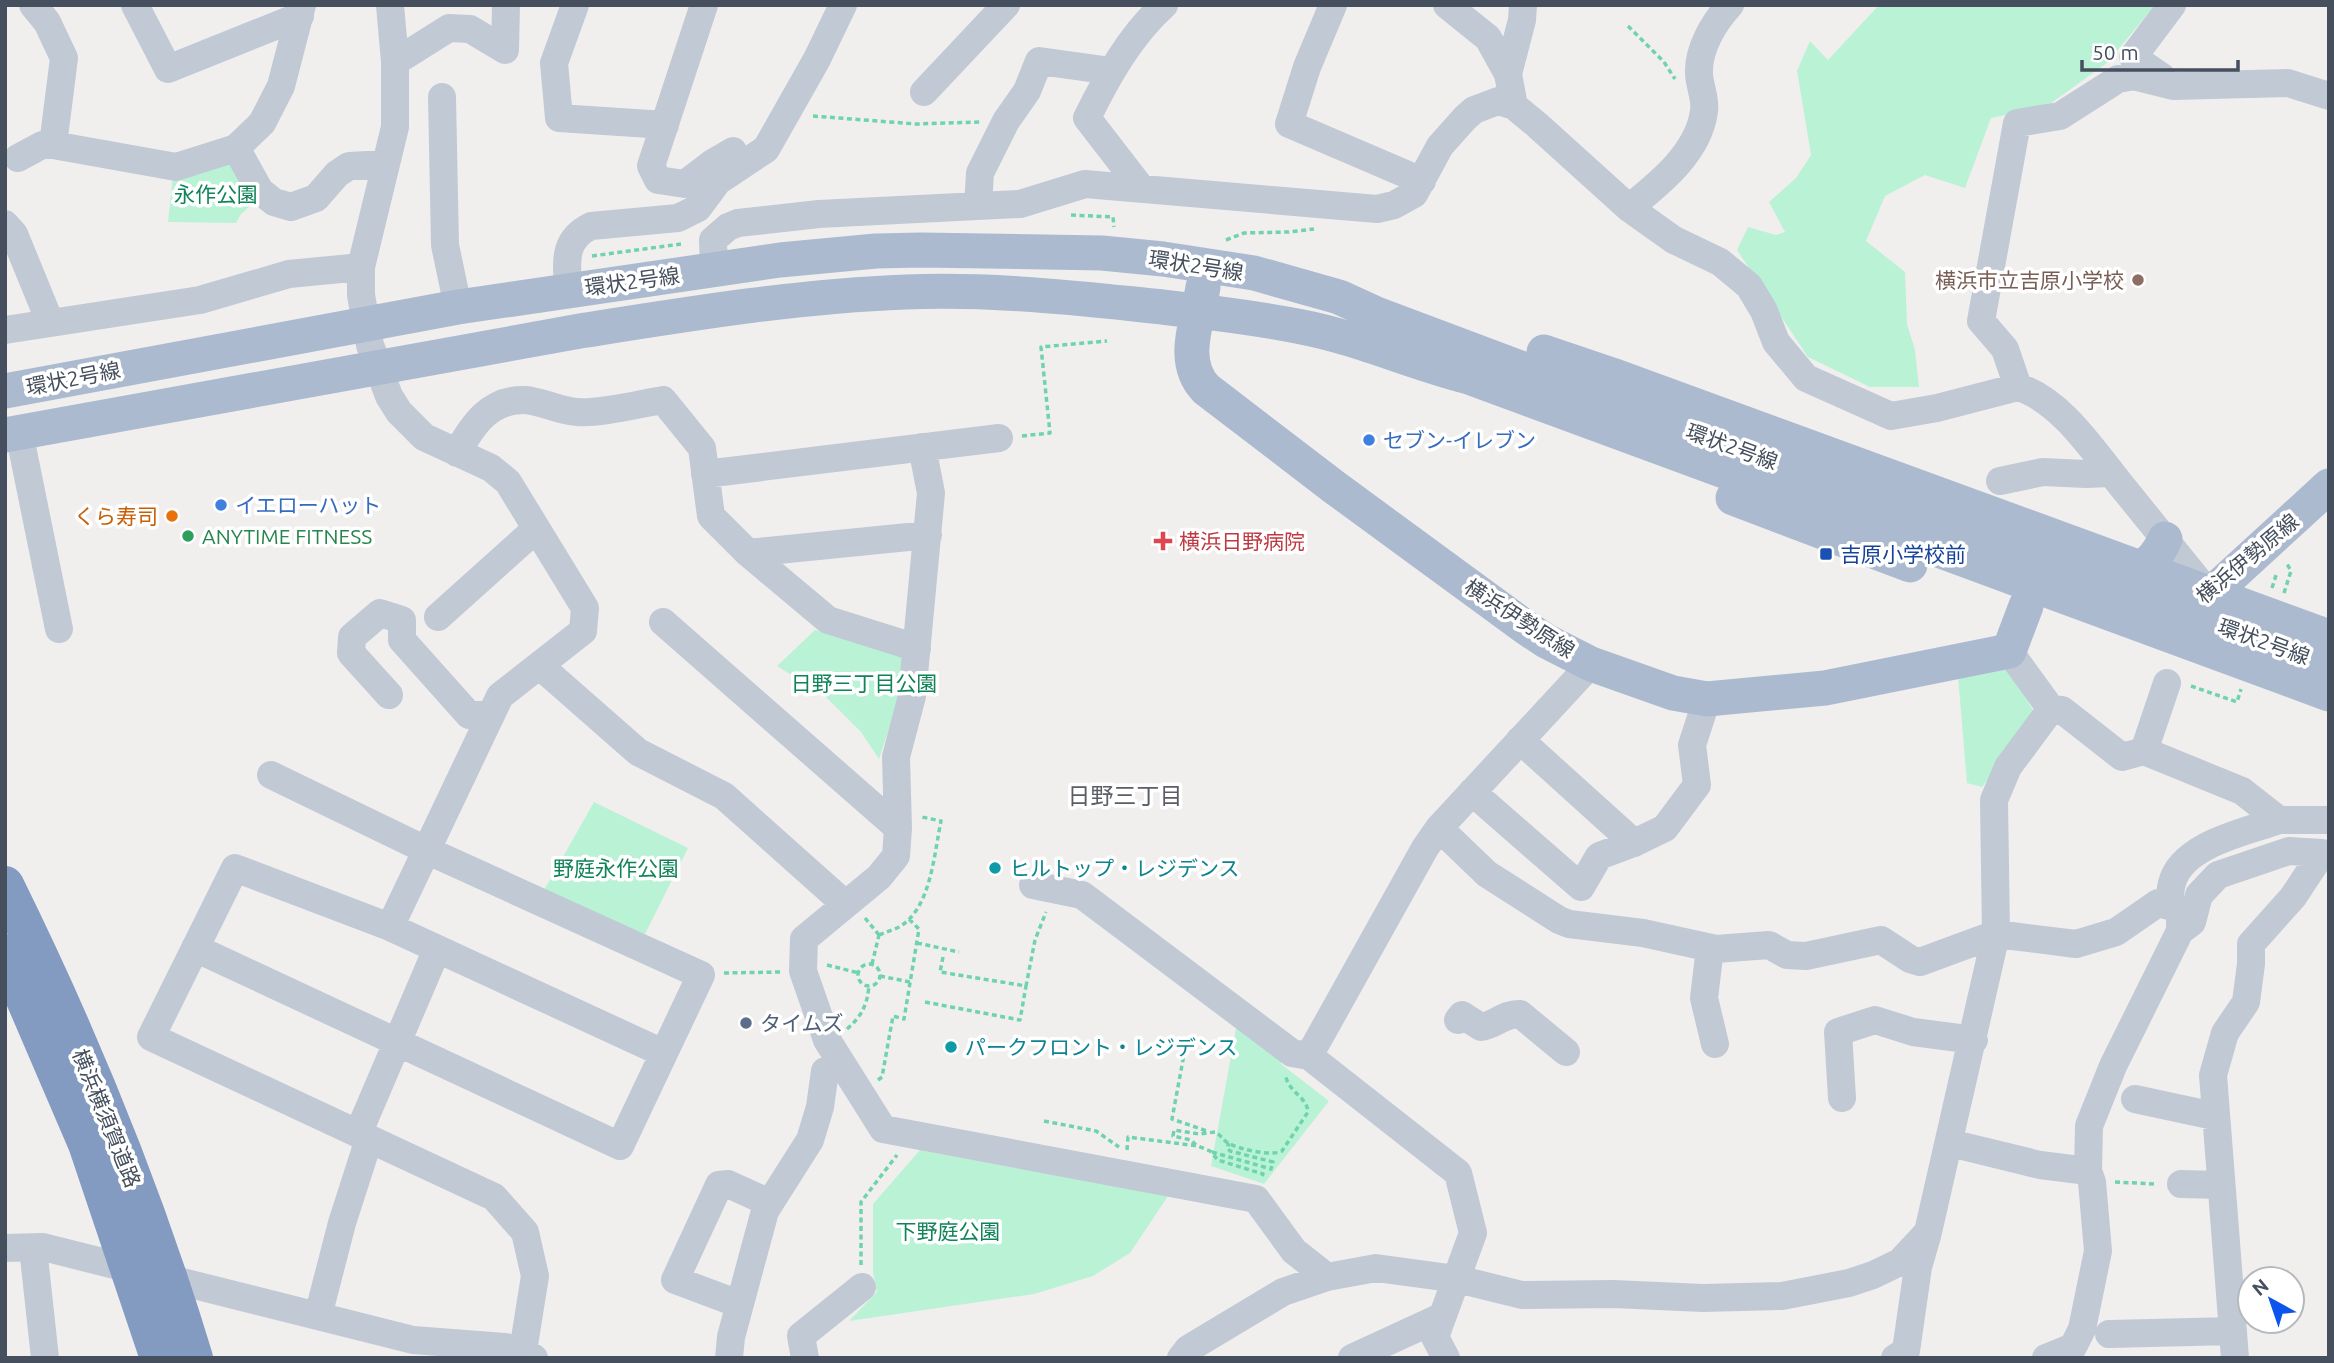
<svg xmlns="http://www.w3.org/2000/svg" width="2334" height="1363" viewBox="0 0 2334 1363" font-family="Ubuntu,'Noto Sans JP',sans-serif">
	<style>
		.green { fill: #baf2d6 }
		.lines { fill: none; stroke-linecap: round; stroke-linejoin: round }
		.path { stroke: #6fd3ad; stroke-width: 3.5; stroke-dasharray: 5 3.5; stroke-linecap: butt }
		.minor { stroke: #c1c9d5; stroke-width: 28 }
		.major { stroke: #acbad0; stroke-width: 35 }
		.highway { stroke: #839ac1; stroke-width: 38 }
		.education-dot { fill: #8d6e63; stroke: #fff; stroke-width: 2.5 }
		.shop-dot { fill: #3f7fe0; stroke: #fff; stroke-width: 2.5 }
		.food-dot { fill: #e8710a; stroke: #fff; stroke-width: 2.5 }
		.leisure-dot { fill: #2e9e5b; stroke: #fff; stroke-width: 2.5 }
		.health-dot { fill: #e0444e; stroke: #fff; stroke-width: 2.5 }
		.transit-dot { fill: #1a4fb4; stroke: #fff; stroke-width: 2.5 }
		.culture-dot { fill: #0f9aa8; stroke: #fff; stroke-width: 2.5 }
		.service-dot { fill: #5c6f8a; stroke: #fff; stroke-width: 2.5 }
		.labels { text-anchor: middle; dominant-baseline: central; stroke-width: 7; stroke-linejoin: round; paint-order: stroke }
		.park-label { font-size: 21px; fill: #108458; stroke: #fff }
		.street-label { font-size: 21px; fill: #454f5d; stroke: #fff }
		.education-label { font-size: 21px; fill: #785e54; stroke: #fff; text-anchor: end }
		.shop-label { font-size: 21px; fill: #366cbe; stroke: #fff; text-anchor: start }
		.food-label { font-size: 21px; fill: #c56008; stroke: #fff; text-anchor: end }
		.leisure-label { font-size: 21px; fill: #27864d; stroke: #fff; text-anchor: start }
		.health-label { font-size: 21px; fill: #be3a42; stroke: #fff; text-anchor: start }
		.transit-label { font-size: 21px; fill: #164399; stroke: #fff; text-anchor: start }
		.culture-label { font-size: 21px; fill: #0d838f; stroke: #fff; text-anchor: start }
		.service-label { font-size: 21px; fill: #4e5e75; stroke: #fff; text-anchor: start }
		.neighbourhood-label { font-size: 23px; fill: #5b5e64; stroke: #fff }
	</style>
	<rect width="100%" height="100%" fill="#f1efee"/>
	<path class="green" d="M1879,5h276l-48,58 -60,43 -56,12 -26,70 -40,-13 -40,21 -19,45 39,31 2,52 8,26 4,37h-49l-62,-30 -71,-107 11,-23 28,8 9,-3 -16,-30 27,-24 15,-23 -14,-84 13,-30 18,19z
		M232,159l26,40 -17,15 -5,9 -68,-1 5,-46z
		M815,630l90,27 -7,45 -19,57 -18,-27 -37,-37 -47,-29z
		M1991,667l18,3 28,47 -55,70 -15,-4 -9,-107z
		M594,802l94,46 -43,86 -102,-42z
		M1237,1023l44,35v6l48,37 -65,83 -53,-18z
		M920,1150l248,46 -38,57 -37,23 -59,18 -185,27 28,-29 -4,-20v-68z"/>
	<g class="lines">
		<path class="path" d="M1628,26l36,36 11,17
			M813,116l103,8 64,-2
			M1071,215l42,2 1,10
			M1226,240l18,-7 45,-1 25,-3
			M592,256l89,-12
			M1022,436l28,-3 -9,-86 66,-6
			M2272,588l5,-16
			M2284,593l7,-22 -5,-9
			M2191,686l46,16 4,-13
			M865,918l14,17
			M879,935c7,-3 14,-5 20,-8 32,-18 35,-73 42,-106l-19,-4
			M917,943l42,9
			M943,957l-3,15 86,14 9,-46 11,-28
			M872,964l7,-29
			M858 975a11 11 0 1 1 22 0a11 11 0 1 1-22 0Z
			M827,965l32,8
			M724,973l56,-1
			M880,976l30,6
			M925,1002l95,18 6,-34
			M847,1029c15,-13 20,-24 22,-43
			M1185,1049l-13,70 35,12
			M878,1080l4,-3 11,-61 11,3 15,-90 -10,-10
			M1044,1121l52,10 23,16
			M1196,1145l-5,-5 -18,-4 1,-6 25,4 16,-2c6,3 8,8 13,11 10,6 45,14 54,8l26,-39c-1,-15 -19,-20 -22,-35
			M1127,1150l1,-13 70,9 12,5 8,9 45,14 -1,2
			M1212,1152l59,17 2,-7 -43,-11 -3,-3 2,-5
			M2115,1182l41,2
			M861,1265v-63l36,-47"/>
		<path class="minor" d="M33,5l14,17 17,36 -11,87
			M135,5l33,64 132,-53
			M575,5l-21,58 5,55 106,7
			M704,5l-53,161 7,14 27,4 29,-22 19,-11
			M1333,5l-26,62 -18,57 133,57
			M1447,5l41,33 20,36 6,32
			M395,62l54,-34 21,1 35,21 1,-45
			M1508,74l14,-54 1,-15
			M2162,77l-29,-20 39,-52
			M924,92l82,-87
			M442,97l3,148 13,62
			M236,148l24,43 14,11 17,5 25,-9 21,-24 12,-8 37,-2
			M18,158l24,-13h11l123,22 60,-19 26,-25 19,-37 21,-81
			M1141,188l-54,-70c20,-41 43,-82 77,-113
			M978,206l2,-33 26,-52 21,-30 12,-30 72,10
			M1629,208c31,-25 70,-56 75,-97 2,-13 -5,-26 -5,-38 -1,-24 15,-51 31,-68
			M5,224l9,10 36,88
			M714,269l-1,-29 15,-13 10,-4 81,-9 201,-10 65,-20 292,25 17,-4 20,-11 26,-48 25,-28 9,-8 24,-9 16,5 22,18 93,84 45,32 46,22 29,24 15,25 12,31 30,36 85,38 46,-8 81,-21c45,14 78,68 107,103 28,35 57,70 85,105
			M568,290c-1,-27 -6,-50 23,-64l87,-8 20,-10 20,-27 48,-32 51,-90 26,-54
			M5,330l195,-30 89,-26 72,-7
			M2018,387l-13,-38 -24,-28 36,-198 43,-7 58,-37 15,-3 40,10 115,-3 41,13
			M19,432l40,197
			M922,447l9,46 -19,203 -16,61 2,71 -2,28 -17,21 -75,62 -1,32 24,69 56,89 373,70 38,52 33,26
			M457,453c15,-27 32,-54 68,-53 16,1 34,11 52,12 22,2 62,-8 86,-12l39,48 9,68 37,37 80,67 89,28
			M705,474l294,-36
			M2000,481l43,-9 43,2 24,-1
			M748,553l180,-18
			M438,617l98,-88
			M663,622l235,206
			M540,666l98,86 86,44 121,108
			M389,695l-38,-42 1,-16 28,-24 22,7v20l67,75h22
			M2051,709l11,1 60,47 22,-6 23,-68
			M1520,740l114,103
			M2144,751l98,40 37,29h50
			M1472,792l109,95 18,-31 35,-13 31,-15 32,-43 -5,-40 15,-46
			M1439,828l48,46 72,46 10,4 74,9 73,16 53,-4 18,10 19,1 75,-16 29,19 10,3 76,-28 80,10 40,-12 42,-29 11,3c1,-8 1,-16 3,-23 10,-39 74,-51 107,-63
			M1033,885l49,10 210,158 17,3
			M390,927l110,-231 83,-65 2,-23 -77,-126 -17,-14 -67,-31 -25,-25 -10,-16 -19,-51 -9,-50v-28l34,-140v-65l-5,-57
			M2180,931l12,-9 7,-27 19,-20 71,-24 33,2 -29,44 -42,47v20l-5,38 -21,31 -12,42 22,283
			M195,948l425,198 81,-171 -275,-125 -155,-75
			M1710,948l-6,50 11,46
			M1458,1020l4,-5 19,12c14,-2 24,-14 39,-13l46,38
			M1842,1098l-4,-66 37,-12 38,12 61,8
			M2135,1099l79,17
			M358,1134l79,-185
			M1950,1143l90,22 48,6
			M2181,1184l39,1
			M5,1248l38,-1 370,93 92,7 18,4 11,7
			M33,1248l12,110
			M739,1304l-64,-24 44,-95 9,-1 42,19
			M318,1316l24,-93 27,-84
			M2109,1334l124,-3
			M523,1351l12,-75 -10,-44 -31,-35 -343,-160 84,-169 155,59 273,126
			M729,1358l2,-21 34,-126 45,-71 10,-33 5,-36 15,-8
			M805,1358l-4,-22 61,-49
			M1181,1358l7,-9 95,-57 44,-15 49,-9 81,11 65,16 91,-1 90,4 79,-2 67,-13 24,-8 27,-13 28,-30 68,-298 -2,-134 14,-33 43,-58 -42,-58
			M1352,1358l89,-41
			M1446,1358l-11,-21 38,-104 -15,-60 -149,-117 116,-208 14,-20 152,-164
			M1895,1358l11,-7 12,-84 9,-31
			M2046,1358l27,-11 9,-18 16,-78 -6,-69 -4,-11 1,-45 24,-60 67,-135v-17"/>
		<path class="major" d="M1203,287c-5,34 -24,74 3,102l128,98 191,140 21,14 45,23 82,29 34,6 118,-11 184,-37 17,-45
			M1544,352l68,23 717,262
			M5,391l453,-84 322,-47 96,-9 45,-1 181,3 61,6 91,14 85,24 35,16 183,69 772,283
			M5,435l575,-104c108,-17 217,-35 326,-39 76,-3 152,4 228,12 56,6 112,12 168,23 57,11 111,36 167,50l860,317
			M1733,498l177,67
			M2140,569c12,-8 19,-16 25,-30
			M2194,603l16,-8 119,-109"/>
		<path class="highway" d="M5,885c75,152 140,311 189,473
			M5,953l82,191 72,214"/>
	</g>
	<circle class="education-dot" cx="2138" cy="280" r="7"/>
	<g class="shop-dot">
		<circle cx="1369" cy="440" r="7"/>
		<circle cx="221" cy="505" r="7"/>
	</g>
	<circle class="food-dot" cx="172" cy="516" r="7"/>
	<circle class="leisure-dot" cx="188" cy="536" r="7"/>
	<path class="health-dot" d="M1159.5 530.5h7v7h7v7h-7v7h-7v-7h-7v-7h7z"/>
	<rect class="transit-dot" x="1819" y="547" width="14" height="14" rx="3.5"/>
	<g class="culture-dot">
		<circle cx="995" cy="868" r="7"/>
		<circle cx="951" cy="1047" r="7"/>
	</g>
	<circle class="service-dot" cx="746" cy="1023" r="7"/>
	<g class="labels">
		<g class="park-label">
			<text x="216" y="194">永作公園</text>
			<text x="864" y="683">日野三丁目公園</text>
			<text x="616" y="868">野庭永作公園</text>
			<text x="948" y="1231">下野庭公園</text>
		</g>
		<g class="street-label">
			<text transform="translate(1196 265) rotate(9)">環状2号線</text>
			<text transform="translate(632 281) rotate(-8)">環状2号線</text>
			<text transform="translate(73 378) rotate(-11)">環状2号線</text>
			<text transform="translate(1732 446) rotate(20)">環状2号線</text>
			<text transform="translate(2247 558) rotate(-40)">横浜伊勢原線</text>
			<text transform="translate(1520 618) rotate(33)">横浜伊勢原線</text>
			<text transform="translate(2264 641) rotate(20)">環状2号線</text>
			<text transform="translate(107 1118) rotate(68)">横浜横須賀道路</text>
		</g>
		<g class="education-label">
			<text x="2124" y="280">横浜市立吉原小学校</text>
		</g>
		<g class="shop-label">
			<text x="1383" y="440">セブン-イレブン</text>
			<text x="235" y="505">イエローハット</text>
		</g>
		<g class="food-label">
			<text x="158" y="516">くら寿司</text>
		</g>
		<g class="leisure-label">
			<text x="202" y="536">ANYTIME FITNESS</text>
		</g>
		<g class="health-label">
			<text x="1179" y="541">横浜日野病院</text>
		</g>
		<g class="transit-label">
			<text x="1840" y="554">吉原小学校前</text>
		</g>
		<g class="culture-label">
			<text x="1009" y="868">ヒルトップ・レジデンス</text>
			<text x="965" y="1047">パークフロント・レジデンス</text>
		</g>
		<g class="service-label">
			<text x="760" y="1023">タイムズ</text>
		</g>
		<g class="neighbourhood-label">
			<text x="1125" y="795">日野三丁目</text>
		</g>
	</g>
	<rect width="2334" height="1363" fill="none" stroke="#454f5d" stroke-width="14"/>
	<g transform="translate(2271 1300) rotate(320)"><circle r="33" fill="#ffffff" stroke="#b5b9be" stroke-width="2"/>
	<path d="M0-5L12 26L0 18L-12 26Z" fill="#0c54ee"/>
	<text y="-10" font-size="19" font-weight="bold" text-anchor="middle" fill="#454f5d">N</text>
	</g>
	<path d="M2082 60v10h156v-10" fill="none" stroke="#454f5d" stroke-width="3.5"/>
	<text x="2092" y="60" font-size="21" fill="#454f5d" stroke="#ffffff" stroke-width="5" paint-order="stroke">50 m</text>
</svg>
